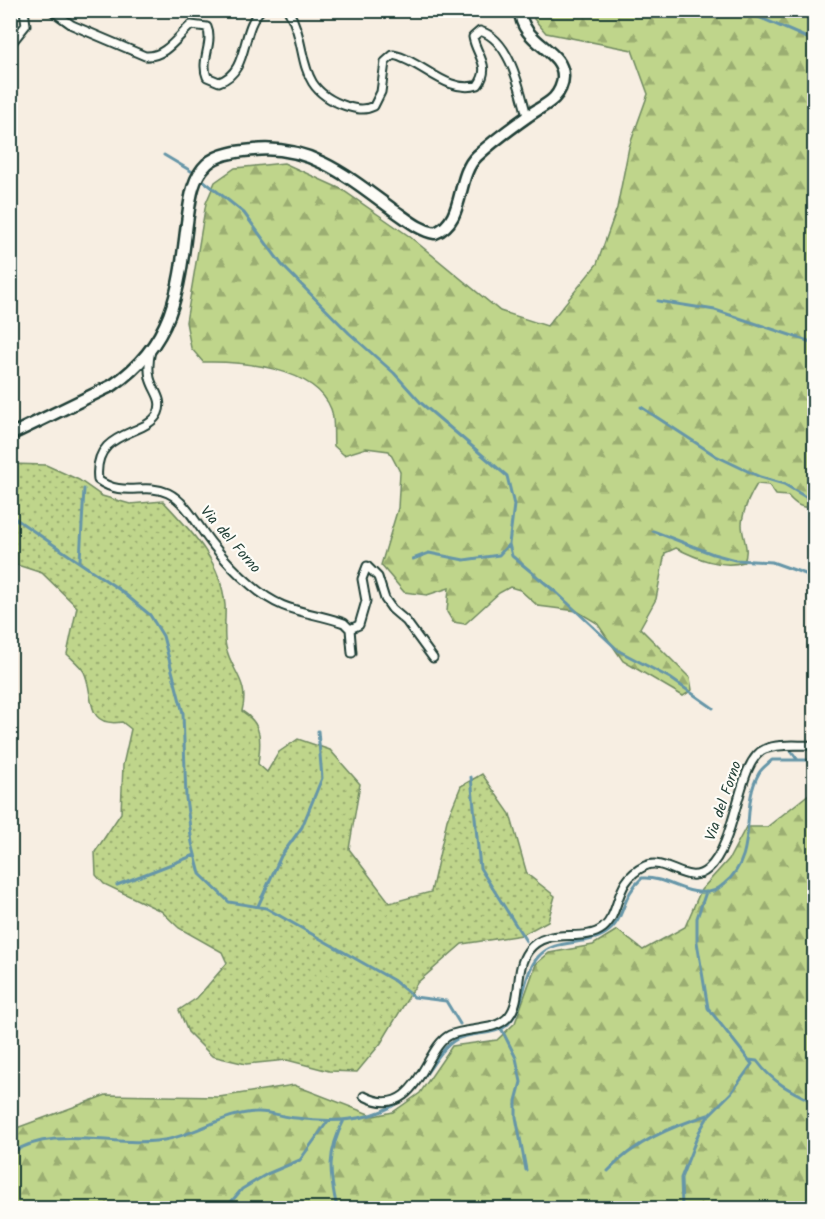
<svg xmlns="http://www.w3.org/2000/svg" width="825" height="1219" viewBox="0 0 825 1219" font-family="Kalam,sans-serif">
	<style>
		.grass { fill: url(#grass-dots); stroke: #6f8960; stroke-width: 1.5 }
		.forest { fill: url(#forest-firs); stroke: #6f8960; stroke-width: 1.5 }
		.lines { fill: none; stroke-linecap: round; stroke-linejoin: round }
		.stream { stroke: #6696a8; stroke-width: 3 }
		.street-casing { stroke: #1f3d34; stroke-width: 11 }
		.secondary-casing { stroke: #1f3d34; stroke-width: 15 }
		.street { stroke: #fdfcf7; stroke-width: 7 }
		.secondary { stroke: #fdfcf7; stroke-width: 10 }
		.labels { text-anchor: middle; dominant-baseline: central; stroke-width: 4.5; stroke-linejoin: round; paint-order: stroke }
		.street-label { font-size: 15px; fill: #1f3d34; stroke: #fdfcf7 }
	</style>
	<defs>
		<pattern id="grass-dots" width="8" height="8" patternUnits="userSpaceOnUse" patternTransform="scale(1.5)"><rect width="8" height="8" fill="#bfd58b"/><path d="M2 2h.1M6 6h.1" fill="none" stroke="#9bae72" stroke-width="1.8" stroke-linecap="round"/></pattern>
		<pattern id="forest-firs" width="22" height="20" patternUnits="userSpaceOnUse" patternTransform="scale(1.5)"><rect width="22" height="20" fill="#bfd58b"/><path d="M5 1l3.5 6h-7zM16 11l3.5 6h-7z" fill="#9bae72"/></pattern>
	</defs>
	<rect width="100%" height="100%" fill="#f7eee2"/>
	<filter id="ink" filterUnits="userSpaceOnUse"><feTurbulence type="fractalNoise" baseFrequency=".0167" numOctaves="2"/><feDisplacementMap in="SourceGraphic" scale="12" xChannelSelector="R" yChannelSelector="G"/><feConvolveMatrix kernelMatrix="1 2 1 2 8 2 1 2 1" color-interpolation-filters="sRGB"/></filter>
	<g filter="url(#ink)">
		<path class="grass" d="M11,464l35,1 33,15 23,16 28,8 33,-3c30,32 58,60 62,104 1,13 -2,29 1,42 5,24 24,35 16,64 21,13 19,31 16,53l9,8 12,-20 19,-13 32,11 30,34 -11,65 41,54 41,-11 16,-72 14,-34 21,-12 28,40 17,60 28,22 -7,25 -26,14 -60,9 -45,39 -36,60 -24,29 -28,-1 -42,-11 -41,4 -34,-8 -24,-24 -9,-22 18,-12 30,-35 -5,-11 -43,-24 -18,-17 -57,-27 -8,-9 -1,-23 26,-39 2,-48 8,-36 -9,-7c-39,6 -27,-28 -38,-50 -3,-6 -12,-13 -17,-18l10,-47 -35,-34 -31,-10z"/>
		<path class="forest" d="M534,11h280v496c-12,2 -18,-2 -26,-11l-12,-1 -7,-10 -12,-1c-8,13 -14,25 -15,40 0,15 8,23 2,38 -23,7 -48,-4 -68,-14l-11,5 -9,46 -16,29 50,50 2,12 -9,6 -60,-35 -26,-38 -20,-12 -39,-5 -18,-16 -10,-3 -11,6 -34,31 -12,-2 -6,-10 2,-24 -22,7 -23,-3 -23,-27 17,-57 2,-36 -11,-21 -23,-3 -22,7 -10,-9c-1,-11 1,-27 -3,-37 -16,-42 -91,-48 -128,-47l-12,-14 -5,-26 20,-119 9,-21 20,-14 49,-5 57,26 68,47 91,75 47,15 50,-62 20,-56 12,-61 19,-53 -16,-44 -86,-17 -12,-14z
			M814,790v418h-803v-78l95,-35 113,2 75,-12 80,31 19,-4 27,-19 32,-47 45,-6 18,-17 21,-59 13,-11 44,-8 24,-15 26,20 42,-23 16,-37 28,-31 17,-32h21z"/>
		<g class="lines">
			<path class="stream" d="M699,10l18,6 37,-1 60,26
				M164,155l27,16
				M204,181l40,32 38,52 67,68 45,40 27,30 86,73 7,29 -5,39 3,12 45,37 62,58 51,27 43,30
				M658,301l57,9 99,33
				M641,407l75,49 44,21 24,7 30,18
				M10,515l110,75 30,25 13,21 20,77 3,85 6,45 8,31 29,28 37,6 127,72 21,17 32,4 14,23
				M653,531l60,23 22,6 37,2 42,15
				M413,559l16,-6 35,7 35,-5 10,-11
				M80,560l4,-71
				M791,751l6,8
				M471,777l9,91 46,73
				M117,885l78,-30
				M258,906l23,-50 21,-29 20,-49 -4,-47
				M501,1028l15,30 5,24 -5,19v16l10,53
				M749,1060l8,1c15,21 34,30 57,41
				M418,1084c13,-14 22,-36 39,-45 15,-7 41,-3 52,-16 17,-18 13,-48 29,-66 17,-20 48,-10 68,-24 20,-13 14,-36 36,-55 24,-2 46,20 71,13 4,-1 8,-5 11,-7 36,-29 15,-76 35,-111 3,-5 9,-9 13,-13h42
				M10,1154c44,-30 105,-6 154,-14 31,-5 60,-27 92,-28 14,-1 26,5 40,6 37,5 80,4 109,-21
				M608,1171c27,-29 62,-44 100,-56
				M226,1208l16,-19 25,-15 33,-14 28,-39
				M337,1208c-8,-35 -10,-55 7,-88
				M682,1208l-1,-30 18,-46 10,-17 23,-23 20,-28 -44,-56 -11,-66v-24l9,-26"/>
			<defs>
				<path id="street" d="M51,10l21,15 73,31c20,2 33,-20 46,-31l16,2c7,16 -7,33 0,50l12,5c31,-10 21,-53 42,-72
					M288,10c23,39 4,78 58,96 10,3 18,5 28,0l7,-14 4,-30 8,-7c28,5 54,40 85,30 14,-19 -2,-30 -5,-48l7,-6c30,8 40,59 47,85
					M10,45l16,-20 -2,-15
					M151,350c-2,9 -3,19 -1,28 3,13 14,21 8,35 -11,24 -66,15 -60,67 25,18 46,2 70,13 19,9 32,37 45,52 11,14 25,29 38,40 33,29 55,25 93,38l6,6 2,24
					M350,629l9,-4 7,-24 -4,-22 5,-13 11,11 7,22 7,10 14,12 27,37
					M364,1096c53,27 60,-49 86,-61 18,-8 46,-3 59,-19 14,-18 5,-46 19,-65 19,-26 55,-7 75,-23 19,-16 10,-47 42,-62 21,-10 42,22 63,3 30,-27 29,-109 57,-120 14,-6 34,-3 49,-4"/>
				<path id="secondary" d="M10,435l103,-50c61,-42 66,-95 74,-162 3,-21 4,-44 20,-59 11,-11 33,-13 47,-14 56,-6 96,28 138,59 14,9 26,21 43,24 31,-12 20,-56 42,-77 15,-14 34,-28 51,-40 8,-6 19,-11 26,-18 5,-5 9,-14 9,-21 1,-28 -42,-33 -43,-67"/>
			</defs>
			<use href="#street" class="street-casing"/>
			<use href="#secondary" class="secondary-casing"/>
			<use href="#street" class="street"/>
			<use href="#secondary" class="secondary"/>
		</g>
	</g>
	<g class="labels">
		<g class="street-label">
			<text transform="translate(230 540) rotate(49)">Via del Forno</text>
			<text transform="translate(724 801) rotate(-71)">Via del Forno</text>
		</g>
	</g>
	<rect width="825" height="1219" fill="none" stroke="#fdfcf7" stroke-width="36"/>
	<rect x="18" y="18" width="789" height="1183" fill="none" stroke="#1f3d34" stroke-width="2" filter="url(#ink)"/>
</svg>
